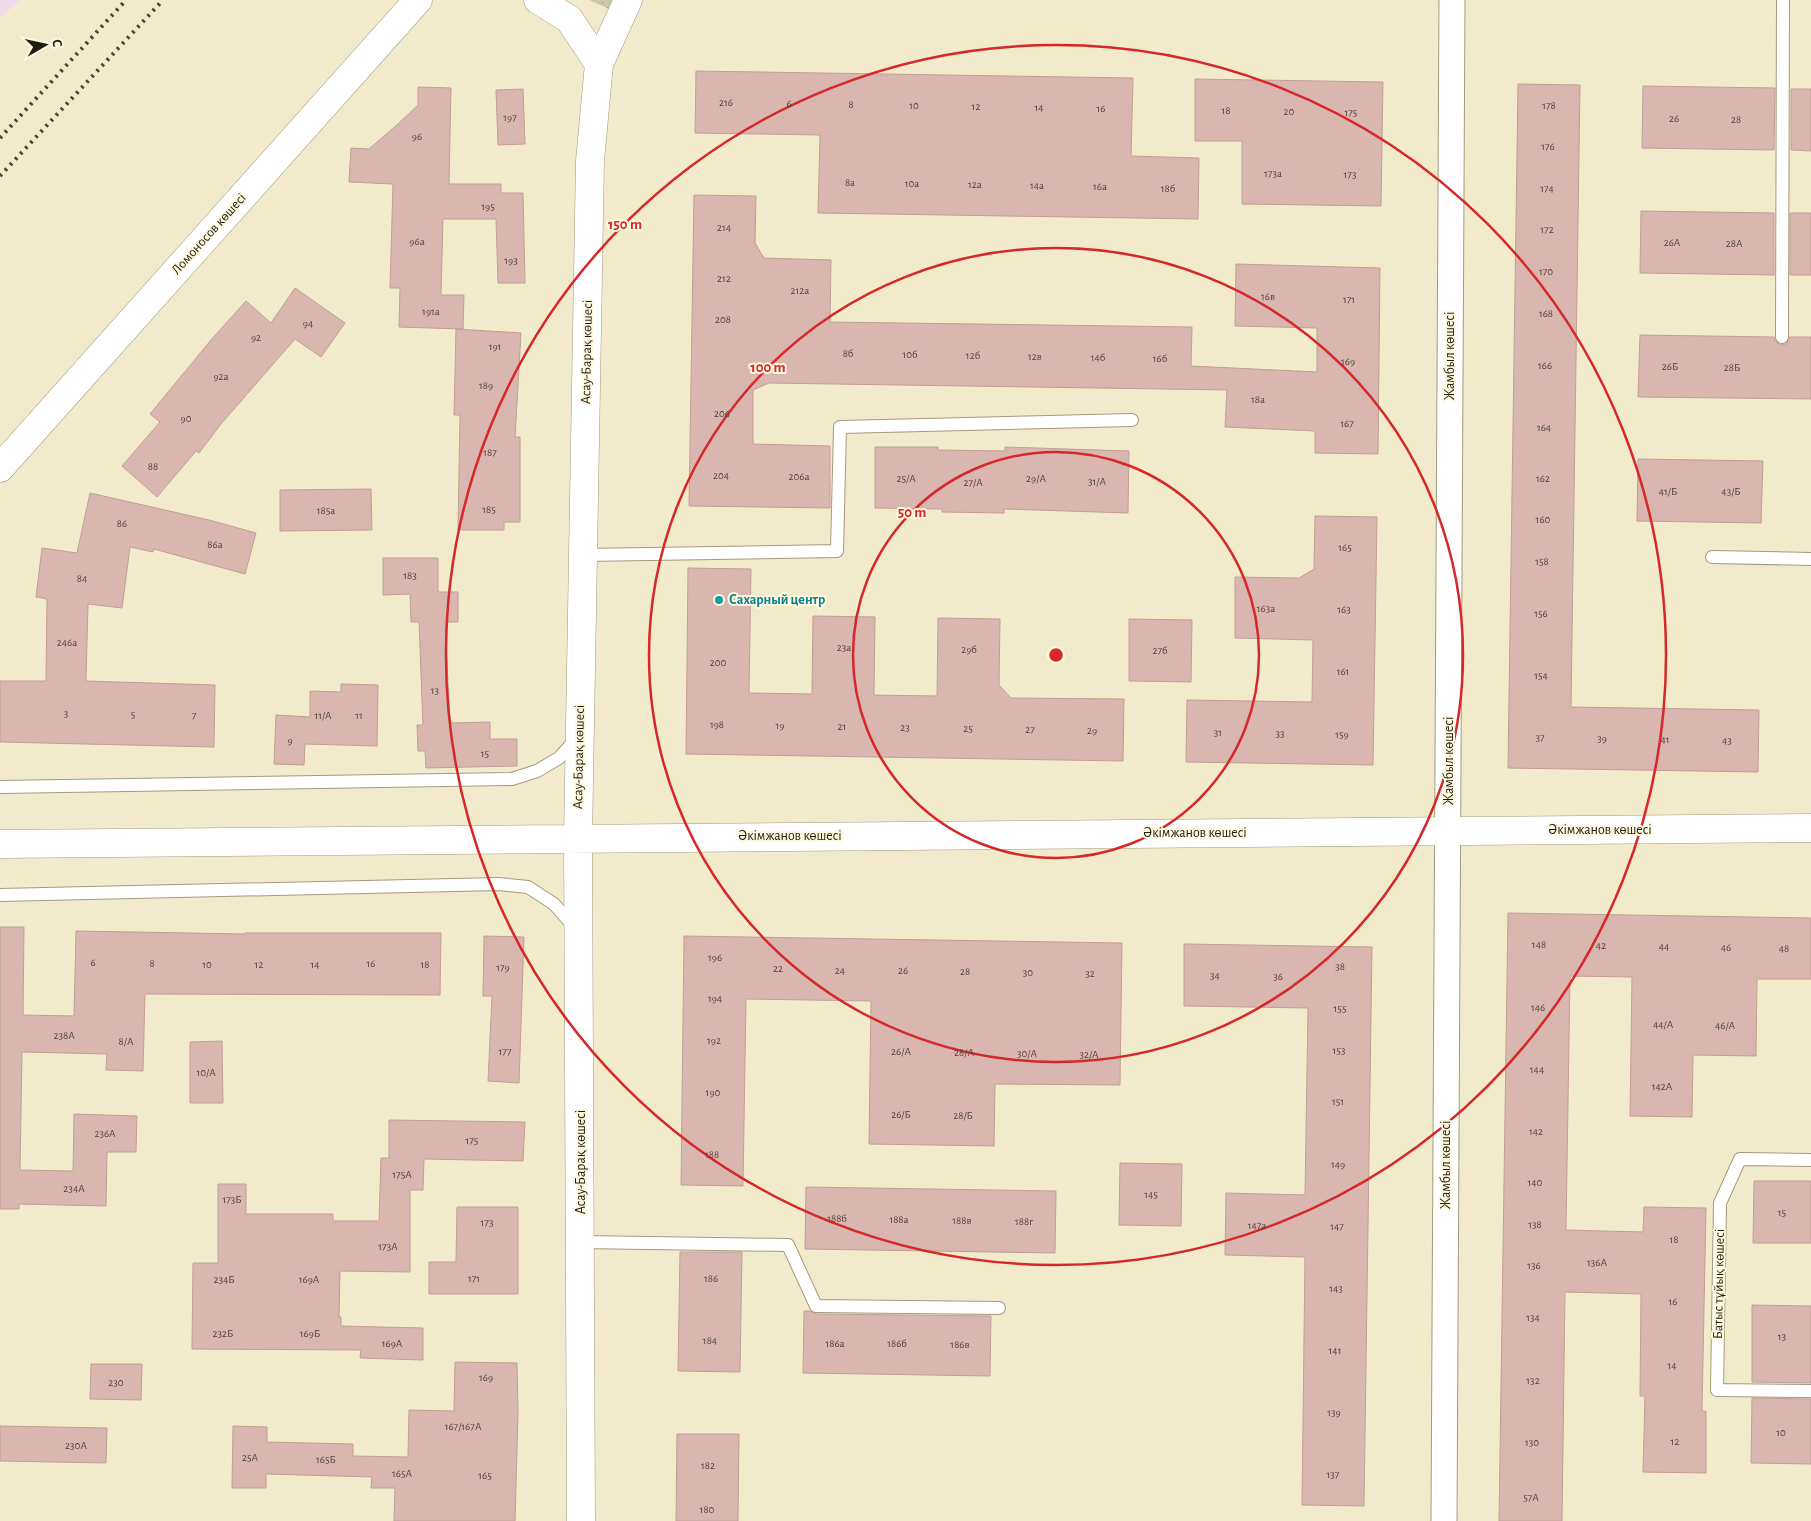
<svg xmlns="http://www.w3.org/2000/svg" width="1811" height="1521" viewBox="0 0 1811 1521" font-family="'Alegreya Sans',sans-serif">
	<style>
		.commercial { fill: #eddaea }
		.grass { fill: url(#grass-dots) }
		.building { fill: #dab6b0; stroke: #c09e97 }
		.lines { fill: none; stroke-linecap: round; stroke-linejoin: round }
		.lane-casing { stroke: #a29b7d; stroke-width: 14 }
		.street-casing { stroke: #a29b7d; stroke-width: 27 }
		.secondary-casing { stroke: #a29b7d; stroke-width: 29 }
		.lane { stroke: #fff; stroke-width: 12 }
		.street { stroke: #fff; stroke-width: 25 }
		.secondary { stroke: #fff; stroke-width: 28 }
		.rail { stroke: #4b4737; stroke-width: 4; stroke-dasharray: 2.5 5; stroke-linecap: butt }
		.ring { fill: none; stroke: #d62828; stroke-width: 2.5 }
		.culture-dot { fill: #0f9aa8; stroke: #fef8df; stroke-width: 2 }
		.labels { text-anchor: middle; dominant-baseline: central; stroke-width: 4; stroke-linejoin: round; paint-order: stroke }
		.number-label { font-size: 11px; fill: #4e4239 }
		.street-label { font-size: 14px; fill: #1f1c11; stroke: #fef8df }
		.culture-label { font-size: 14px; font-weight: bold; fill: #0d838f; stroke: #fef8df; text-anchor: start }
		.centre { fill: #d62828; stroke: #fef8df; stroke-width: 2.5 }
		.ring-label { font-size: 15px; text-anchor: middle; font-weight: bold; fill: #d62828; stroke: #fef8df; stroke-width: 4; stroke-linejoin: round; paint-order: stroke }
	</style>
	<defs>
		<pattern id="grass-dots" width="8" height="8" patternUnits="userSpaceOnUse" patternTransform="scale(1.25)"><rect width="8" height="8" fill="#cdc6ab"/><path d="M2 2h.1M6 6h.1" fill="none" stroke="#b0aa92" stroke-width="1.8" stroke-linecap="round"/></pattern>
	</defs>
	<rect width="100%" height="100%" fill="#f2ebcb"/>
	<path class="commercial" d="M0,0h20l-20,18z"/>
	<path class="grass" d="M589,0h23l-3,9z"/>
	<path class="building" d="M696,71l437,7 -2,78 68,2 -1,61 -380,-6 2,-78 -125,-2z
		M1195,79l188,3 -2,124 -139,-2v-63h-47z
		M1518,84l62,1 -9,622 188,3 -1,62 -250,-4z
		M1643,86l132,2 -1,62 -132,-2z
		M418,87l33,1 -2,96h52v9h22l2,90h-27l-2,-64h-53l-2,76h23l-1,34 -64,-2 1,-39h-10l3,-104 -44,-2 2,-34 18,1 29,-25 20,-19z
		M523,89l2,55 -27,1 -2,-55z
		M1791,89h20v62l-20,-1z
		M694,195l62,1 -1,47 9,15 67,2 -1,62 362,5 -1,39 126,6v-44l-82,-2 1,-62 144,4 -2,186 -63,-1v-22l-90,-4 2,-37 -458,-7 -16,7v54l77,2v62l-141,-2z
		M1641,211l133,2v62l-134,-2z
		M1790,213h21v62h-21z
		M295,288l50,35 -24,34 -26,-18 -74,85 -22,29 -3,-2 -39,46 -35,-31 38,-44 -10,-8 61,-74 35,-39 25,22z
		M456,329l65,4 -6,104h5v85h-16v8h-46l2,-115h-6z
		M1640,335l134,2 1,4 6,4 5,-1 4,-7h21v62l-173,-2z
		M875,447h63v3l67,1v-4l124,4 -1,62 -124,-4v4l-62,-1v-3l-67,-1z
		M1638,459l125,2 -2,62 -124,-2z
		M371,489l1,41 -92,1v-41z
		M90,493l119,27 47,13 -11,41 -91,-25 -1,3 -23,-5 -8,61 -34,-4 -2,77 129,4 -1,62 -214,-5v-61h46l1,-82 -11,-2 6,-49 35,5z
		M1315,516l62,1 -4,248 -187,-3 1,-62 125,2 1,-62 -78,-2v-61l64,1 15,-9z
		M383,558h55v34h20v30h-13l5,101 40,-1v17h27v27l-91,2 -1,-17h-7l-1,-26h6l-4,-103h-8l-1,-28 -27,1z
		M688,568l63,1 -2,124 63,1 1,-78 62,1 -1,78 63,1 1,-78 62,1 -1,66 12,13 113,1 -1,62 -437,-7z
		M1129,619l63,1 -1,62 -62,-1z
		M341,684l37,1 -1,61 -72,-2 -1,21 -30,-1 2,-49 34,2v-26l31,1z
		M1508,913l303,5v61h-54l-1,77 -63,-1 -1,62 -62,-1 2,-139 -62,-1 -4,254 77,2 1,-25 62,1 -4,203h4v62l-63,-1 2,-76h-5l1,-102 -76,-2 -3,229h-63z
		M0,927h24l-1,88 51,1 2,-85 169,3v-1h196l-1,62 -295,-1 -2,77 -37,-1 1,-16 -85,-2 -2,118 53,1 1,-57 63,2 -1,36h-29l-1,54 -87,-2v5h-19z
		M484,936l40,1 -5,146 -31,-2 4,-85h-9z
		M684,936l438,7 -2,142 -125,-1 -1,62 -125,-2 2,-143 -125,-2 -3,187 -62,-1z
		M1184,944l188,3 -8,559 -62,-1 3,-248 -80,-2 1,-62 79,2 3,-187 -124,-2z
		M222,1041l1,62h-33v-61z
		M389,1120l136,2 -2,39 -99,-2 -1,31h-13v82l-70,-1 -1,46h2v9l82,2v32l-63,-2 1,-8 -169,-1 1,-86h25v-79h28v30h87v7h46l2,-63h8z
		M1120,1163l62,1 -1,62 -62,-1z
		M1754,1181h57v62h-58z
		M806,1187l250,4 -1,62 -250,-4z
		M457,1207h61v87h-89v-32h27z
		M680,1252h62l-2,120 -62,-1z
		M1752,1305l59,1v77l-59,-1z
		M804,1311h6l6,3 175,2 -1,60 -187,-3z
		M455,1362l62,1 1,49 -3,109h-121l1,-33h-24l1,-11 -106,-3v14h-34l1,-62 34,1v15l86,2v12l55,1 1,-47 45,1z
		M91,1364h51l-1,36 -51,-1z
		M1752,1398l59,1v65l-60,-1z
		M0,1426l107,2 -1,35 -106,-2z
		M677,1434h62l-1,87h-62z"/>
	<g class="lines">
		<defs>
			<path id="lane" d="M1782,337l1,-337
				M583,555l254,-4 3,-124 292,-7
				M1712,557l99,2
				M0,787l512,-8 25,-8 22,-13 17,-19
				M0,895l499,-11 29,3 26,17 22,25
				M1811,1160l-71,-1 -20,44 -3,187 94,1
				M581,1242l207,3 28,61 183,2"/>
			<path id="street" d="M1444,1521l8,-1521"/>
			<path id="secondary" d="M538,0l31,19 30,45
				M0,468l418,-468
				M0,844l1811,-16
				M581,1521l-3,-683 12,-677 9,-97 29,-64"/>
		</defs>
		<use href="#lane" class="lane-casing"/>
		<use href="#street" class="street-casing"/>
		<use href="#secondary" class="secondary-casing"/>
		<use href="#lane" class="lane"/>
		<use href="#street" class="street"/>
		<use href="#secondary" class="secondary"/>
		<path class="rail" d="M0,138l126,-138
			M0,176l163,-176"/>
	</g>
	<g class="ring">
		<circle cx="1056" cy="655" r="203"/>
		<circle cx="1056" cy="655" r="407"/>
		<circle cx="1056" cy="655" r="610"/>
	</g>
	<circle class="culture-dot" cx="719" cy="600" r="5"/>
	<g class="labels">
		<g class="number-label">
			<text x="726" y="102">216</text>
			<text x="789" y="103">6</text>
			<text x="851" y="104">8</text>
			<text x="914" y="105">10</text>
			<text x="1549" y="105">178</text>
			<text x="976" y="106">12</text>
			<text x="1039" y="107">14</text>
			<text x="1101" y="108">16</text>
			<text x="1226" y="110">18</text>
			<text x="1289" y="111">20</text>
			<text x="1351" y="112">175</text>
			<text x="510" y="117">197</text>
			<text x="1674" y="118">26</text>
			<text x="1736" y="119">28</text>
			<text x="417" y="136">96</text>
			<text x="1548" y="146">176</text>
			<text x="1273" y="173">173а</text>
			<text x="1350" y="174">173</text>
			<text x="850" y="182">8а</text>
			<text x="912" y="183">10а</text>
			<text x="975" y="184">12а</text>
			<text x="1037" y="185">14а</text>
			<text x="1100" y="186">16а</text>
			<text x="1168" y="188">18б</text>
			<text x="1547" y="188">174</text>
			<text x="488" y="206">195</text>
			<text x="724" y="227">214</text>
			<text x="1547" y="229">172</text>
			<text x="417" y="241">96а</text>
			<text x="1672" y="242">26А</text>
			<text x="1734" y="243">28А</text>
			<text x="511" y="260">193</text>
			<text x="1546" y="271">170</text>
			<text x="724" y="278">212</text>
			<text x="800" y="290">212а</text>
			<text x="1268" y="296">16в</text>
			<text x="1349" y="299">171</text>
			<text x="431" y="311">191а</text>
			<text x="1546" y="313">168</text>
			<text x="723" y="319">208</text>
			<text x="308" y="323">94</text>
			<text x="256" y="337">92</text>
			<text x="495" y="346">191</text>
			<text x="848" y="353">8б</text>
			<text x="910" y="354">10б</text>
			<text x="973" y="355">12б</text>
			<text x="1035" y="356">12в</text>
			<text x="1098" y="357">14б</text>
			<text x="1160" y="358">16б</text>
			<text x="1348" y="361">169</text>
			<text x="1545" y="365">166</text>
			<text x="1670" y="366">26Б</text>
			<text x="1732" y="367">28Б</text>
			<text x="221" y="376">92а</text>
			<text x="486" y="385">189</text>
			<text x="1258" y="399">18а</text>
			<text x="722" y="413">206</text>
			<text x="186" y="418">90</text>
			<text x="1347" y="423">167</text>
			<text x="1544" y="427">164</text>
			<text x="490" y="452">187</text>
			<text x="153" y="466">88</text>
			<text x="721" y="475">204</text>
			<text x="799" y="476">206а</text>
			<text x="906" y="478">25/А</text>
			<text x="1036" y="478">29/А</text>
			<text x="1543" y="478">162</text>
			<text x="1097" y="481">31/А</text>
			<text x="973" y="482">27/А</text>
			<text x="1668" y="491">41/Б</text>
			<text x="1731" y="491">43/Б</text>
			<text x="489" y="509">185</text>
			<text x="326" y="510">185а</text>
			<text x="1543" y="519">160</text>
			<text x="122" y="523">86</text>
			<text x="215" y="544">86а</text>
			<text x="1345" y="547">165</text>
			<text x="1542" y="561">158</text>
			<text x="410" y="575">183</text>
			<text x="82" y="578">84</text>
			<text x="1266" y="608">163а</text>
			<text x="1344" y="609">163</text>
			<text x="1541" y="613">156</text>
			<text x="67" y="642">246а</text>
			<text x="844" y="647">23а</text>
			<text x="969" y="649">29б</text>
			<text x="1160" y="650">27б</text>
			<text x="718" y="662">200</text>
			<text x="1343" y="671">161</text>
			<text x="1541" y="675">154</text>
			<text x="435" y="690">13</text>
			<text x="66" y="713">3</text>
			<text x="133" y="714">5</text>
			<text x="194" y="715">7</text>
			<text x="323" y="715">11/А</text>
			<text x="359" y="715">11</text>
			<text x="717" y="724">198</text>
			<text x="780" y="725">19</text>
			<text x="842" y="726">21</text>
			<text x="905" y="727">23</text>
			<text x="968" y="728">25</text>
			<text x="1030" y="729">27</text>
			<text x="1092" y="730">29</text>
			<text x="1218" y="732">31</text>
			<text x="1280" y="733">33</text>
			<text x="1342" y="734">159</text>
			<text x="1540" y="737">37</text>
			<text x="1602" y="738">39</text>
			<text x="1665" y="739">41</text>
			<text x="290" y="740">9</text>
			<text x="1727" y="740">43</text>
			<text x="485" y="753">15</text>
			<text x="1539" y="944">148</text>
			<text x="1601" y="945">42</text>
			<text x="1664" y="946">44</text>
			<text x="1726" y="947">46</text>
			<text x="1784" y="948">48</text>
			<text x="715" y="957">196</text>
			<text x="93" y="962">6</text>
			<text x="152" y="963">8</text>
			<text x="371" y="963">16</text>
			<text x="207" y="964">10</text>
			<text x="259" y="964">12</text>
			<text x="315" y="964">14</text>
			<text x="425" y="964">18</text>
			<text x="1340" y="966">38</text>
			<text x="503" y="967">179</text>
			<text x="778" y="968">22</text>
			<text x="840" y="970">24</text>
			<text x="903" y="970">26</text>
			<text x="965" y="971">28</text>
			<text x="1028" y="972">30</text>
			<text x="1090" y="973">32</text>
			<text x="1215" y="975">34</text>
			<text x="1278" y="976">36</text>
			<text x="715" y="998">194</text>
			<text x="1538" y="1007">146</text>
			<text x="1340" y="1008">155</text>
			<text x="1663" y="1024">44/А</text>
			<text x="1725" y="1025">46/А</text>
			<text x="64" y="1035">238А</text>
			<text x="714" y="1040">192</text>
			<text x="126" y="1041">8/А</text>
			<text x="1339" y="1050">153</text>
			<text x="505" y="1051">177</text>
			<text x="901" y="1051">26/А</text>
			<text x="964" y="1052">28/А</text>
			<text x="1027" y="1053">30/А</text>
			<text x="1089" y="1054">32/А</text>
			<text x="1537" y="1069">144</text>
			<text x="206" y="1072">10/А</text>
			<text x="1662" y="1086">142А</text>
			<text x="713" y="1092">190</text>
			<text x="1338" y="1101">151</text>
			<text x="901" y="1114">26/Б</text>
			<text x="963" y="1115">28/Б</text>
			<text x="1536" y="1131">142</text>
			<text x="105" y="1133">236А</text>
			<text x="472" y="1140">175</text>
			<text x="712" y="1154">188</text>
			<text x="1338" y="1164">149</text>
			<text x="402" y="1174">175А</text>
			<text x="1535" y="1182">140</text>
			<text x="74" y="1188">234А</text>
			<text x="1151" y="1194">145</text>
			<text x="232" y="1199">173Б</text>
			<text x="1782" y="1212">15</text>
			<text x="837" y="1218">188б</text>
			<text x="899" y="1219">188а</text>
			<text x="962" y="1220">188в</text>
			<text x="1024" y="1221">188г</text>
			<text x="487" y="1222">173</text>
			<text x="1535" y="1224">138</text>
			<text x="1257" y="1225">147а</text>
			<text x="1337" y="1226">147</text>
			<text x="1674" y="1239">18</text>
			<text x="388" y="1246">173А</text>
			<text x="1597" y="1262">136А</text>
			<text x="1534" y="1265">136</text>
			<text x="474" y="1278">171</text>
			<text x="711" y="1278">186</text>
			<text x="224" y="1279">234Б</text>
			<text x="309" y="1279">169А</text>
			<text x="1336" y="1288">143</text>
			<text x="1673" y="1301">16</text>
			<text x="1533" y="1317">134</text>
			<text x="223" y="1333">232Б</text>
			<text x="310" y="1333">169Б</text>
			<text x="1782" y="1336">13</text>
			<text x="710" y="1340">184</text>
			<text x="392" y="1343">169А</text>
			<text x="835" y="1343">186а</text>
			<text x="897" y="1343">186б</text>
			<text x="960" y="1344">186в</text>
			<text x="1335" y="1350">141</text>
			<text x="1672" y="1365">14</text>
			<text x="486" y="1377">169</text>
			<text x="1533" y="1380">132</text>
			<text x="116" y="1382">230</text>
			<text x="1334" y="1412">139</text>
			<text x="463" y="1426">167/167А</text>
			<text x="1781" y="1432">10</text>
			<text x="1675" y="1441">12</text>
			<text x="1532" y="1442">130</text>
			<text x="76" y="1445">230А</text>
			<text x="250" y="1457">25А</text>
			<text x="326" y="1459">165Б</text>
			<text x="708" y="1465">182</text>
			<text x="402" y="1473">165А</text>
			<text x="1333" y="1474">137</text>
			<text x="485" y="1475">165</text>
			<text x="1531" y="1497">57А</text>
			<text x="707" y="1509">180</text>
		</g>
		<g class="street-label">
			<text transform="translate(209 234) rotate(-48)">Ломоносов көшесі</text>
			<text transform="translate(587 352) rotate(-89)">Асау-Барақ көшесі</text>
			<text transform="translate(1450 356) rotate(-90)">Жамбыл көшесі</text>
			<text transform="translate(579 757) rotate(-89)">Асау-Барақ көшесі</text>
			<text transform="translate(1449 761) rotate(-90)">Жамбыл көшесі</text>
			<text x="1600" y="830">Әкімжанов көшесі</text>
			<text x="1195" y="833">Әкімжанов көшесі</text>
			<text x="790" y="836">Әкімжанов көшесі</text>
			<text transform="translate(581 1162) rotate(-90)">Асау-Барақ көшесі</text>
			<text transform="translate(1446 1165) rotate(-90)">Жамбыл көшесі</text>
			<text transform="translate(1719 1284) rotate(-89)">Батыс тұйық көшесі</text>
		</g>
		<g class="culture-label">
			<text x="729" y="600">Сахарный центр</text>
		</g>
	</g>
	<circle cx="1056" cy="655" r="8" class="centre"/>
	<g class="ring-label">
		<text x="625" y="229">150 m</text>
		<text x="768" y="372">100 m</text>
		<text x="912" y="517">50 m</text>
	</g>
	<g transform="translate(45 45) rotate(81)" stroke="#fef8df" stroke-width="4" paint-order="stroke">
	<path d="M0-4L9 19L0 12L-9 19Z" fill="#1f1c11"/>
	<text y="-8" font-size="14" font-weight="bold" text-anchor="middle" fill="#1f1c11">С</text>
	</g>
</svg>
